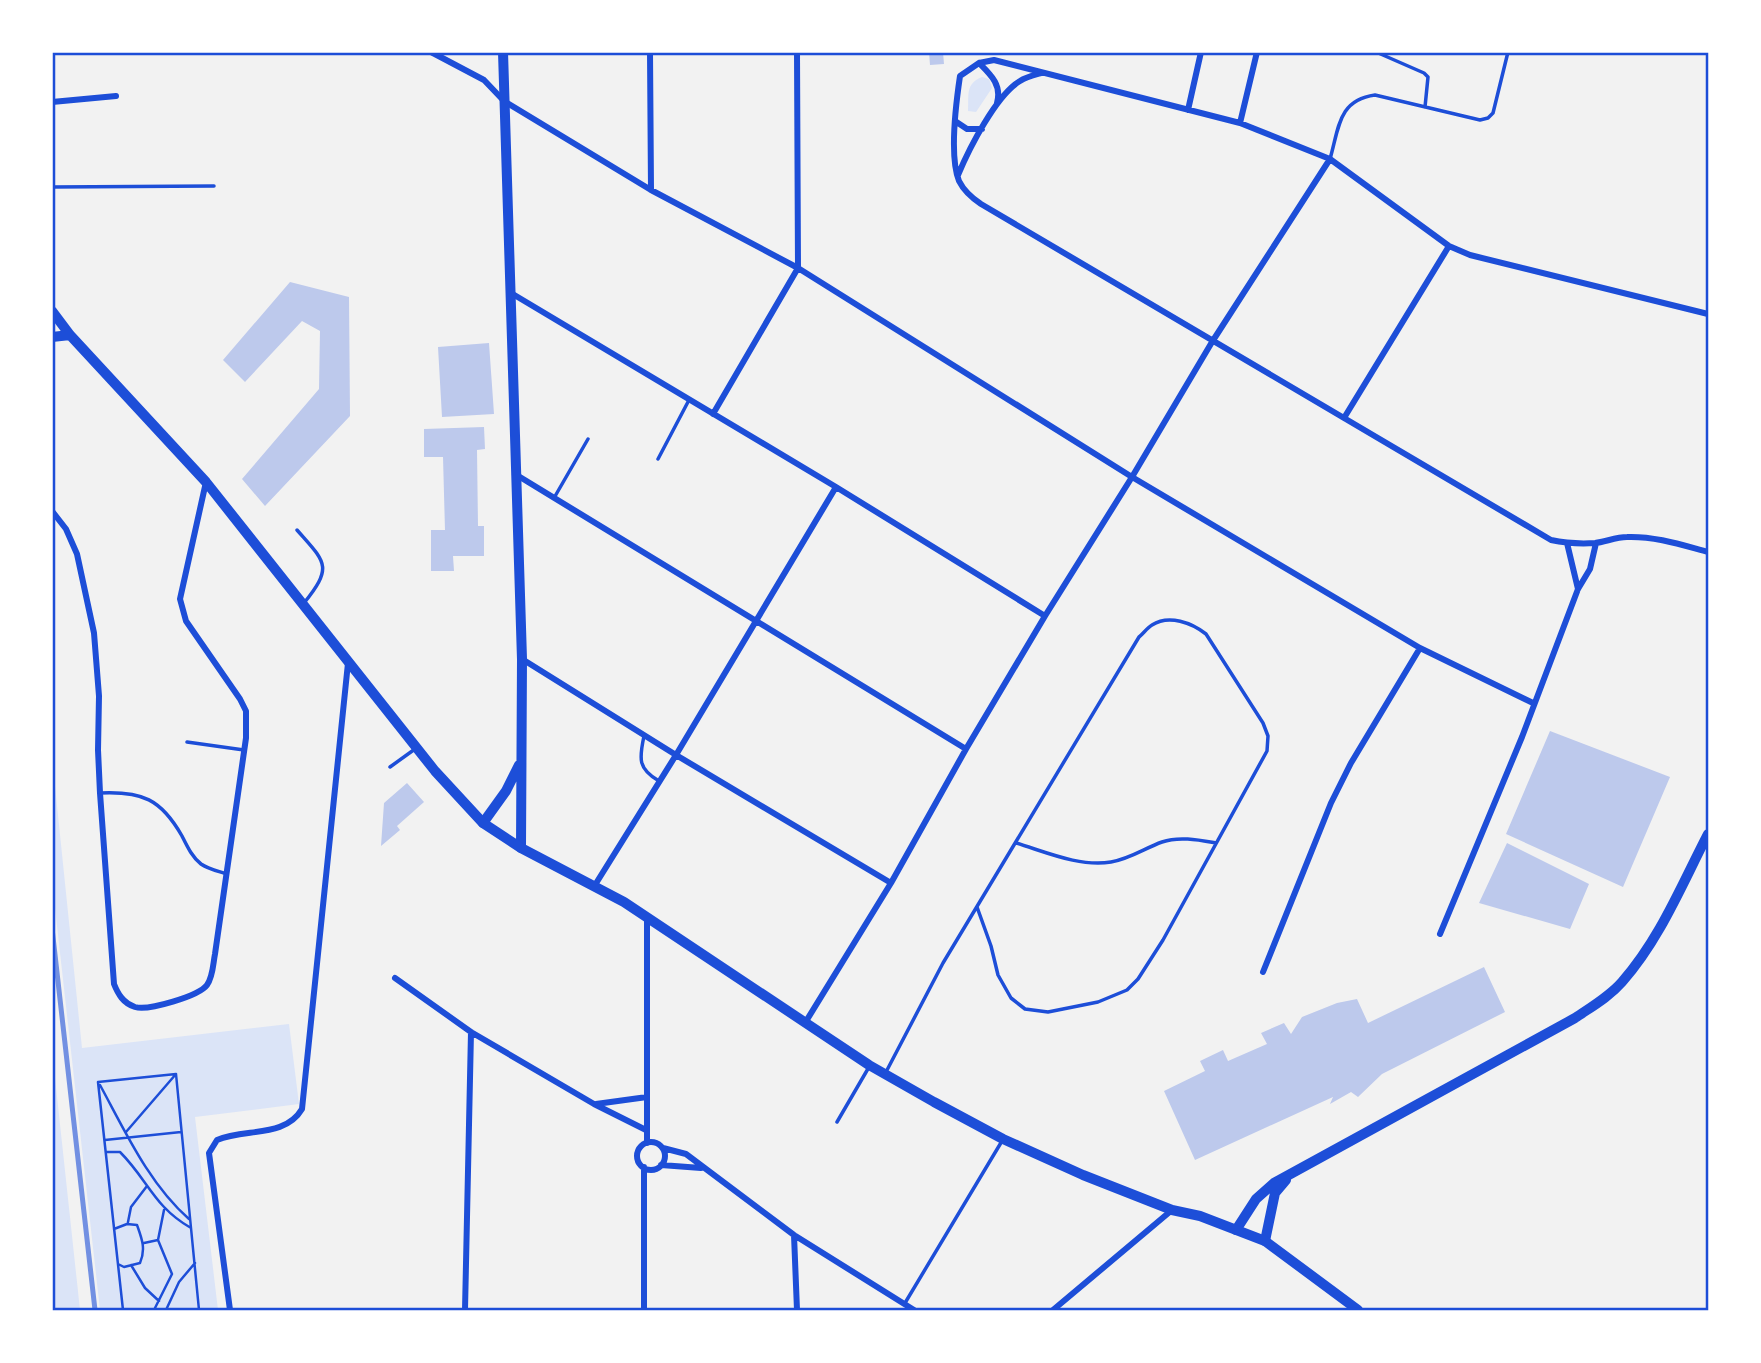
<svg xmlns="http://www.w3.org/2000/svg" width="1761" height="1363" viewBox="0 0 1761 1363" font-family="Barlow,sans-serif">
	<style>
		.green { fill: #dbe4f7 }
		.building { fill: #bdc9ec }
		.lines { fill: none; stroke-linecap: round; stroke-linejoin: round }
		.path { stroke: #1d4ed8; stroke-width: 2.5 }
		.service { stroke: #1d4ed8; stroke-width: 3.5 }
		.minor { stroke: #1d4ed8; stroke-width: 6 }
		.secondary { stroke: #1d4ed8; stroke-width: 10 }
		.primary { stroke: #1d4ed8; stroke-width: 10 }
		.rail { stroke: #7290e2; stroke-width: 5 }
		.neatline { fill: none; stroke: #1d4ed8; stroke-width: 2.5 }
	</style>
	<rect width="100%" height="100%" fill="#f2f2f2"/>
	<path class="green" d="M982,77l7,2 3,9 -16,24 -8,-1c1,-16 -3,-27 14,-34z
		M52,757l30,291 207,-24 10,80 -104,13 23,193h-118l-47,-420z
		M52,1050l28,260h-27z"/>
	<path class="building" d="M929,52h14l1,12 -14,1z
		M290,282l59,15 1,119 -85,90 -23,-27 77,-90 1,-58 -18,-10 -57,61 -22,-22z
		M489,343l5,71 -52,3 -4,-70z
		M484,427l1,22 -8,1 1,76h6v30h-31l1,15h-23v-41h14l-2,-73h-19v-28z
		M1550,731l120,46 -47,110 -117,-53z
		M407,783l17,19 -27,24 3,4 -19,16 3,-43z
		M1507,843l82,41 -19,45 -91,-26z
		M1484,967l21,45 -123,62 -24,23 -7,-5 -21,12 3,-7 -138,63 -31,-69 41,-20 -5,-10 23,-11 5,11 39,-17 -6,-11 23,-10 7,11 11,-17 35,-14 20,-4 11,24z"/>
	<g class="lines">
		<path class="path" d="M176,1074l23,236
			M100,1085c25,46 49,99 89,134
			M126,1132l50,-58
			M105,1140l76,-8
			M106,1152h14c28,28 34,55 71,76
			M128,1222l3,-15 16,-21
			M114,1229l13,-5 10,1c5,14 9,24 3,38l-16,4 -6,-3
			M144,1243l14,-3
			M131,1265l14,23 14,13
			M123,1310l-25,-228 78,-8
			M154,1310l18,-36 -14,-34 6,-30
			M166,1310l13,-28 16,-19"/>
		<path class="service" d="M1376,52l48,21 4,4 -3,30
			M1330,159c9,-31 8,-59 45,-64l105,25 8,-2 5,-5 15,-61
			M52,187l162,-1
			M658,459l31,-59
			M554,498l34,-59
			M297,530c28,32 37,36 7,73
			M644,736c-5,23 -6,33 15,45
			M187,742l57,8
			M390,767l25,-18
			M100,793c42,-2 61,6 82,43 5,10 10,21 19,28 7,5 17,7 26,10
			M1016,843c30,9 63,24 95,19 19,-3 34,-14 51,-20 17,-6 37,-2 54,1
			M886,1072l57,-109 196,-326c4,-3 8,-9 13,-12 17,-11 40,-2 54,9l57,89 5,13 -1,15 -104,189 -25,39 -11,11 -29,12 -50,10 -23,-3 -14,-11 -13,-23 -7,-29 -14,-39
			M837,1122l32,-55
			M905,1303l97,-162"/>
		<path class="minor" d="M431,52l53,28 20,21 147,89 147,78 334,209 288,171 113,55
			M650,52l1,138
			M979,63c12,12 23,22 18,40
			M52,102l64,-6
			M1188,110l13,-58
			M955,121l12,8h15
			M1240,123l17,-71
			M958,175c11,-26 38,-80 62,-94 6,-4 14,-6 21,-8
			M511,293l325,194 209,129
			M1708,314l-238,-59 -21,-9 -119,-87 -90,-36 -246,-63 -15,3 -19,13c-4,27 -11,80 -1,105 5,10 13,17 22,23l570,336c14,3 29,4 44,3 10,-1 21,-6 32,-6 28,-1 55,8 81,15
			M713,414l85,-146 -1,-216
			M1344,418l105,-172
			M515,474l451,275
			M52,511l14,18 11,25 17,79 5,63 -1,54 2,43 14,191c4,10 9,19 21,23 13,4 64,-11 72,-22 6,-8 6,-21 8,-31l31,-216v-27l-6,-12 -54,-78 -6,-22 26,-117
			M1567,543l11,46
			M522,659l154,96 215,128
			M595,885l81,-130 160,-268
			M1440,934l82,-197 56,-148 12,-20 6,-26
			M1263,972l68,-169 20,-40 69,-115
			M395,978l76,54 123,72 52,26
			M805,1023l86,-140 75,-134 79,-133 87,-139 80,-135 118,-183
			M596,1104l51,-7
			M637 1156a14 14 0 1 1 28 0a14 14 0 1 1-28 0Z
			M647,1143v-226
			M663,1148l23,6 108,81 120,75
			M661,1165l40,3
			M794,1235l3,75
			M230,1310l-21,-157 8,-13c28,-12 68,-2 85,-31l46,-446
			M465,1310l6,-278
			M644,1310v-143
			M1053,1310l119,-100"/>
		<path class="secondary" d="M503,52l19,607 -1,189
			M483,823l23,-32 13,-26
			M1236,1230l20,-31 18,-16 301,-165c16,-11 34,-21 47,-36 38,-43 60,-98 86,-148
			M1265,1241l10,-48 11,-13"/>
		<path class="primary" d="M52,311l18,24 136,147 229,289 48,52 38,25 103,54 245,163 65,37 69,37 80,36 89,35 28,6 65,25 93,69
			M52,337l18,-2"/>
		<path class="rail" d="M52,928l43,382"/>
	</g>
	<rect width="1761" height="1363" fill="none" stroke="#ffffff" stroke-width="108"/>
	<rect x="54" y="54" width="1653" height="1255" class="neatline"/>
</svg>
